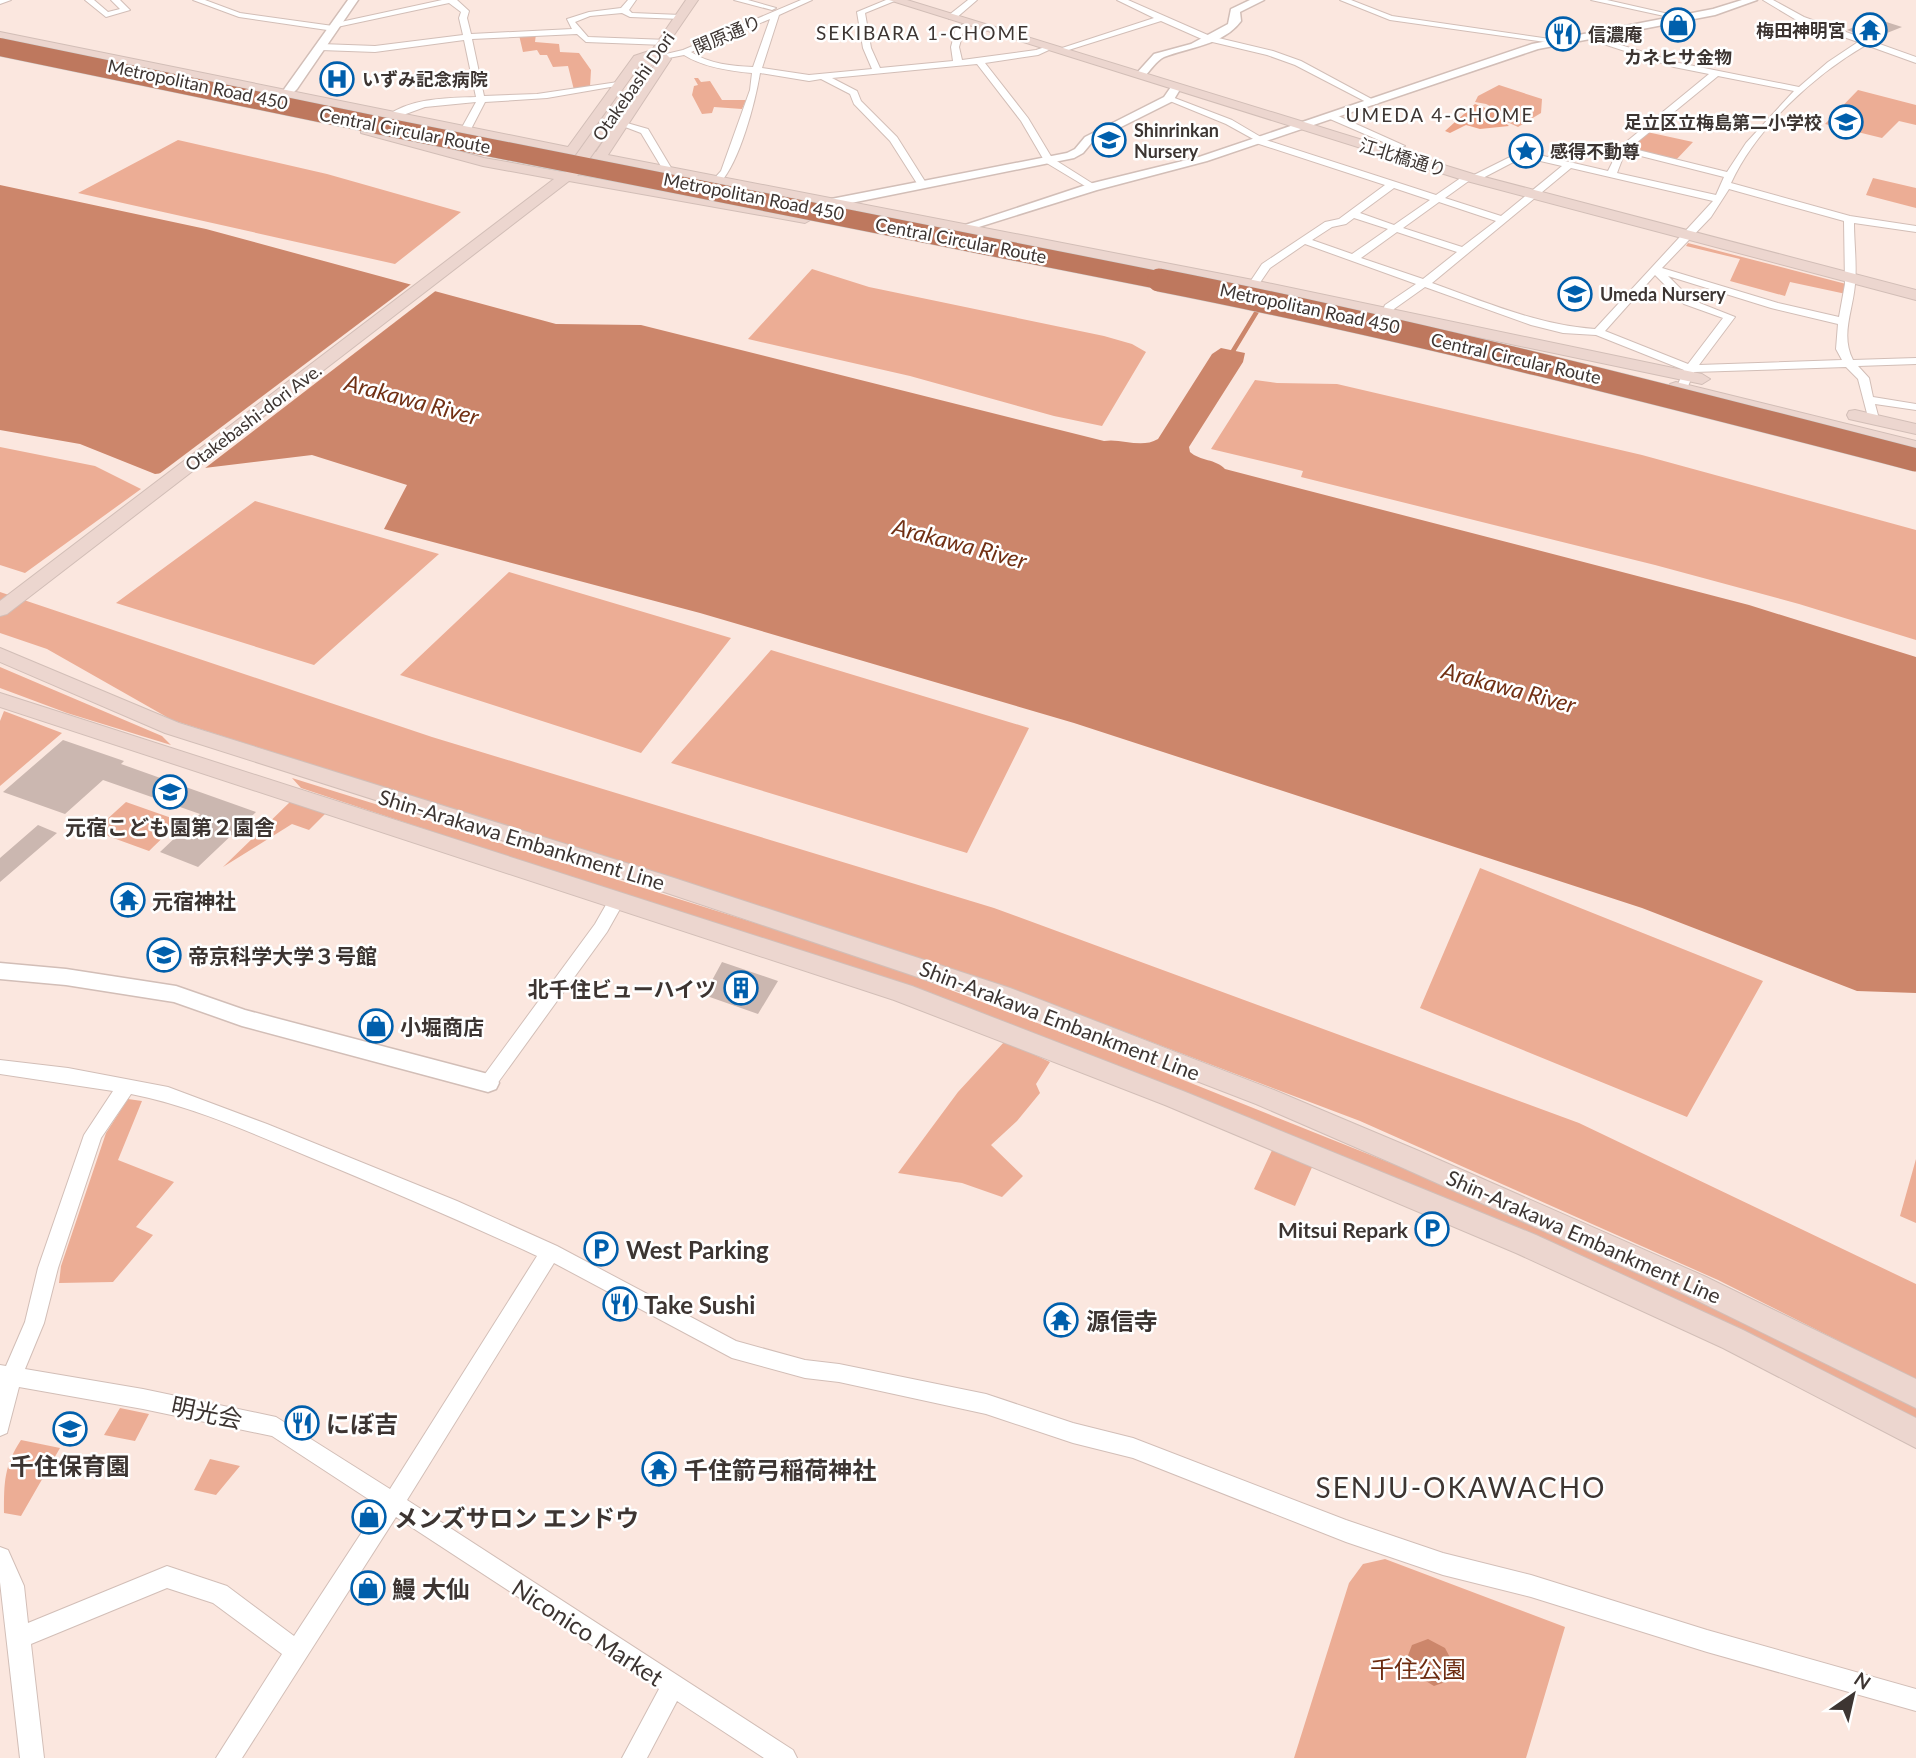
<svg xmlns="http://www.w3.org/2000/svg" width="1916" height="1758" viewBox="0 0 1916 1758" font-family="Lato,'Noto Sans JP',sans-serif">
	<style>
		.green { fill: #ecad95 }
		.forest { fill: #eca387 }
		.water { fill: #cc866b }
		.pier { fill: #fbe7df }
		.lines { fill: none; stroke-linecap: round; stroke-linejoin: round }
		.stream { stroke: #cc866b; stroke-width: 4.5 }
		.building { fill: #cbb7b0 }
		.minor-casing { stroke: #d2beb7; stroke-width: 2 }
		.tertiary-casing { stroke: #d2beb7; stroke-width: 3 }
		.secondary-casing { stroke: #d2beb7; stroke-width: 2 }
		.minor { fill: #fff; fill-rule: evenodd }
		.tertiary { fill: #fff; fill-rule: evenodd }
		.secondary { fill: #ecd6cf; fill-rule: evenodd }
		.secondary-bridge-casing { stroke: #d2beb7; stroke-width: 15; stroke-linecap: butt }
		.motorway-bridge-far1-casing { stroke: #d0cfce; stroke-width: 19; stroke-linecap: butt }
		.motorway-bridge-casing { stroke: #d0cfce; stroke-width: 24; stroke-linecap: butt }
		.secondary-bridge { stroke: #ecd6cf; stroke-width: 13 }
		.motorway-bridge-far1 { stroke: #be785e; stroke-width: 18 }
		.motorway-bridge { stroke: #be785e; stroke-width: 23 }
		.labels { text-anchor: middle; dominant-baseline: central; stroke-width: 5; stroke-linejoin: round; paint-order: stroke }
		.far-poi-label { font-size: 18px; font-weight: bold; fill: #3d3532; stroke: #fff; text-anchor: start }
		.far-street-label { font-size: 18px; fill: #3d3532; stroke: #fff }
		.far-neighbourhood-label { font-size: 19px; letter-spacing: 2px; fill: #3d3532; stroke: #fff }
		.poi-label { font-size: 21px; font-weight: bold; fill: #3d3532; stroke: #fff; text-anchor: start }
		.street-label { font-size: 21px; fill: #3d3532; stroke: #fff }
		.water-label { font-size: 23px; font-style: italic; fill: #713014; stroke: #fff }
		.near-poi-label { font-size: 24px; font-weight: bold; fill: #3d3532; stroke: #fff; text-anchor: start }
		.near-street-label { font-size: 24px; fill: #3d3532; stroke: #fff }
		.near-park-label { font-size: 24px; fill: #6d2c11; stroke: #fff }
		.near-neighbourhood-label { font-size: 28px; letter-spacing: 2px; fill: #3d3532; stroke: #fff }
	</style>
	<rect width="100%" height="100%" fill="#fbe7df"/>
	<path class="green" d="M536,34l-1,8 24,2 1,8 19,1 12,17 -1,17 -16,3 -6,-24 -15,1 -6,-12h-7l-3,-5 -14,2 -4,-17z
		M694,78h4l3,4 9,-1 12,19h24l-4,9 -28,-2 -2,6 -10,1 -10,-19 2,-9 4,-1z
		M1499,85l43,14 -1,14 -23,14 -13,-6 7,-4 -26,-13 -11,-2 3,-6z
		M1858,90l58,15v20l-17,-4 -17,17 -57,-14z
		M1647,132l46,10 -18,19 -46,-12z
		M178,140l149,34 134,38 -66,52 -317,-71z
		M1873,178l43,10v20l-50,-13z
		M1688,243l158,41v10l-56,-12 -5,14 -55,-15 10,-22 -54,-13z
		M812,269l57,18 235,49 28,8 14,8 -44,74 -48,-10 -144,-40 -162,-37z
		M1255,380l22,3 60,1 305,71 274,75v110l-117,-36 -144,-39 -354,-88 2,-6 -92,-22z
		M0,447l95,19 46,23 -116,84 -25,-8z
		M255,501l184,53 -125,111 -198,-62z
		M509,572l222,66 -90,115 -241,-78z
		M0,592l432,145 562,171 585,215 337,161v96l-198,-100 -358,-159 -314,-119 -290,-96 -584,-186 -125,-71 -47,-16z
		M771,650l258,78 -62,125 -296,-90z
		M0,667l162,69 9,9 -104,-32 -67,-25z
		M4,711l58,22 -62,53v-65z
		M292,778l572,179 252,96 307,123 366,165 127,66v16l-874,-387 -77,-28 -664,-220z
		M291,801l35,12 -17,17 -17,-6 -69,43z
		M126,802l54,19 -31,30 -55,-20z
		M1480,868l283,113 -76,136 -267,-109z
		M1005,1041l45,21 -14,22 4,9 -23,28 -26,24 32,31 -21,21 -40,-14 -64,-10 60,-81z
		M128,1099l14,2 -24,59 56,22 -38,45 17,8 -40,47 -54,1 2,-17 45,-133z
		M1273,1148l40,17 -18,41 -41,-17z
		M1916,1159v64l-16,-7z
		M120,1408l29,6 -14,27 -31,-6z
		M21,1440l39,8 -39,68 -17,-3c0,-31 0,-47 17,-73z
		M210,1459l30,7 -24,29 -22,-5z
		M1385,1559l180,68 -39,131h-232l55,-175 14,-19z"/>
	<path class="forest" d="M1475,104l26,10 1,6 7,6 -29,3 -14,-4 -16,8 -5,-2z"/>
	<path class="water" d="M0,185l206,44 350,95 85,1 463,116c18,-3 37,8 54,-2l54,-85 9,-6 24,5 -2,9 -54,85 1,5c10,9 26,7 35,17l524,136 167,52v336l-59,-2 -215,-83 -568,-185 -374,-110 -316,-84 23,-44 -95,-30 -157,19 -75,-30 -80,-14z
		M1428,1639l17,9 9,17 -6,16 -14,5 -18,-11 -9,-17 5,-13z"/>
	<path class="pier" d="M414,282l24,7 -238,183 -45,5z"/>
	<g class="lines">
		<path class="stream" d="M1230,356l29,-48"/>
	</g>
	<path class="building" d="M1874,18l28,9 -30,12 -25,-9z
		M63,740l61,21 -3,3 135,48 -58,55 -38,-15 40,-38 -97,-34 -38,34 -62,-22z
		M38,825l19,8 -57,49v-24z
		M722,962l56,19 -20,33 -54,-19z"/>
	<g class="lines">
		<defs>
			<path id="minor" d="M0,0h11l-11,4z
				M85,0h9l14,12 12,-3 -9,-9h9l10,10 -24,7z
				M193,0h12l35,13 93,13 3,-3 106,-23h15l12,11 -2,7 4,16 101,-5 -5,-10 22,-7 32,-4 7,-8h8l-7,10 3,3 49,2 4,2 -4,2 -51,-2 -8,-4 -32,3 -15,6 13,15 80,3v4l-3,1 -79,-3 -9,-8 -105,5 12,57 53,-2 81,-12 4,3 -75,13 -62,4 -15,29 -5,3 -5,-3 16,-29 -51,5 -33,12 -5,-3c24,-18 60,-18 89,-19l-12,-57 -89,12 -54,-2 -4,-3 4,-3 54,2 88,-11 -4,-17 2,-6 -12,-9 -112,24v4h-3l-95,-14z
				M734,0h14l28,8 -4,2z
				M801,0h11l-33,15 -17,53 47,7 63,-6 -9,-21 -6,-36 29,-12h11l-32,13 6,35 9,20 73,-7 -2,-14 5,-19 13,-7 4,2 -9,6 -5,18 3,13 74,-10 15,-5v4l-13,6 -53,8 43,55 24,40 46,29 -8,2 -45,-27 -24,-41 -44,-57 -145,14 25,13 4,10 36,36 29,46 -2,2h-6l-28,-44 -36,-37 -4,-10 -29,-15 -12,2 -49,-8c-5,30 -20,88 -40,110h-6l-2,-2 9,-10 29,-81 2,-17c-23,-2 -49,-6 -68,-18l-31,6 -4,-3 34,-8zM770,19l-17,48c-20,-1 -44,-3 -62,-15z
				M968,0h9l-22,19h-6v-4z
				M1117,0h11l82,36 63,15 28,10 78,42 -7,2 -77,-40 -28,-10 -63,-15 -43,-19 -102,32v-4l95,-31z
				M1340,0h11l41,16 172,25 -4,3 -170,-24z
				M1591,0h16l75,17 -4,2z
				M1763,0h10l31,17 112,40v6l-50,-18c-52,30 -110,83 -135,138l119,33 66,10v6l-62,-9c0,20 3,41 1,61 -2,27 -15,51 -2,76l63,-2v6l-58,2 11,12 4,19 43,7v6l-41,-6 4,15 -2,2h-8l-11,-42 -12,-12 -152,5 -8,19h-8l-2,-2 8,-19 -88,-35 -33,-2 -32,-8 -106,-38 -31,22 -3,5h-8l-1,-2 3,-7 31,-21 -111,-40 -35,24 -13,19h-8l-1,-2 14,-21 63,-42 14,-3 46,-34 -129,-42 -1,-3 -29,-16 -61,-25 7,-2 60,23 34,20 170,55 29,-20 7,1 50,-25 86,20 12,-24 89,-73 -35,-7 -89,-29v-4l94,29 120,24 29,-25 30,-20 -60,-21zM1718,76l76,15 -48,52 -19,29 -97,-24zM1625,152l99,25 -8,18 -99,-22zM1523,157l39,9 -61,50 -56,-18 25,-18 7,1zM1571,168l142,33 -118,128c-57,-4 -110,-27 -163,-46zM1394,188l36,12 -36,25 -34,-12zM1729,189l115,32 1,63 -6,33 -61,-14 -116,-35 49,-51zM1439,202l57,19 -34,26 -59,-19zM1354,218l34,11 -36,25 -40,-14 20,-13 14,-3zM1397,232l60,20 -34,27 -62,-21zM1655,275l29,29 39,14 -35,46 -83,-33zM1668,276l103,32 67,16 -2,25 6,11 -143,5 36,-48 -43,-17z
				M1330,115h6l69,31 -8,2 -67,-29z
				M620,121l28,8 25,42 -2,2h-6l-24,-40 -21,-8z
				M617,894l8,6 -18,32 -113,156 -6,2 -6,-2 -3,-5 3,-5 113,-154 16,-28z
				M0,1060l68,8 100,19 99,37 190,77 100,45 179,95 69,19 34,4 147,30 87,29 60,15 213,82 97,33 88,22 176,55 209,59v22l-209,-59 -176,-55 -88,-22 -97,-33 -213,-84 -60,-15 -87,-29 -147,-32 -34,-4 -73,-20 -178,-95 -147,237 386,250 4,8h-33l-87,-57 -30,57h-25l37,-69 -263,-172 -154,241h-26l66,-104 -69,-51 -46,-15 -136,56 13,114h-24l-20,-176v-35l8,3 16,36 4,37 139,-57 60,20 67,50 85,-130 -107,-70 -129,-27 -124,-22 -12,46 -7,3v-71l6,1 19,-44 13,-54 46,-133 29,-44 -113,-17zM131,1094c61,12 118,38 176,62 77,32 154,65 230,100l-147,233 -114,-72 -133,-28 -118,-20 19,-46 14,-55 43,-130z"/>
			<path id="tertiary" d="M348,0h10l-61,89 -8,8h-8l-1,-2z
				M1250,0h14l-24,12 1,9c-18,24 -51,26 -77,36 -8,4 -14,14 -20,20l-9,-2 19,-21 37,-10 37,-20 3,-15z
				M1742,0h15l-42,15 -177,34 -331,112 -110,29 -131,41 -10,-3 133,-44 110,-27 333,-113 181,-35z
				M1173,84l9,2 -9,15 -80,40 -10,12 -9,5 -243,49 -6,-4 6,-4 236,-46 8,-4 10,-12 79,-40z
				M0,963l66,6 110,17 69,24 243,64 8,3 3,6 -3,6 -8,3 -246,-66 -68,-24 -108,-17 -66,-6z"/>
			<path id="secondary" d="M686,0h12l-35,51 8,8 -63,96 645,125 449,94 8,5 -8,5 -449,-94 -650,-128 -8,6 -7,-4 3,-4 -16,-4 -9,7 -7,-4 4,-5 -563,-114v-8l568,115 66,-91 18,-6zM658,60l-62,92 -16,-3 62,-87 2,5 4,1z
				M889,0h18l566,174 443,116v10l-453,-120z
				M366,126l118,32 79,14 9,-4 5,1v6l228,40 7,4 -7,4 -236,-42 -562,433 -7,2v-15l554,-422 -71,-13 -122,-33v-6z
				M1676,382l240,59v10l-246,-61 -2,-3 2,-3z
				M1855,410l61,14v10l-67,-15 -2,-4 2,-4z
				M0,648l179,75 495,155 336,110 264,102 145,61 285,125 212,103v29l-232,-114 -283,-127 -145,-63 -264,-102 -334,-112 -493,-157 -165,-71z
				M0,693l912,293 271,105 353,144 207,95 173,88v30l-193,-100 -207,-95 -351,-148 -271,-105 -894,-293z"/>
		</defs>
		<use href="#minor" class="minor-casing"/>
		<use href="#tertiary" class="tertiary-casing"/>
		<use href="#secondary" class="secondary-casing"/>
		<use href="#minor" class="minor"/>
		<use href="#tertiary" class="tertiary"/>
		<use href="#secondary" class="secondary"/>
		<defs>
			<path id="secondary-bridge" d="M572,172l54,-76"/>
			<path id="motorway-bridge-far1" d="M0,47l396,82 772,153"/>
			<path id="motorway-bridge" d="M1159,280c254,50 506,115 757,180"/>
		</defs>
		<use href="#secondary-bridge" class="secondary-bridge-casing"/>
		<use href="#motorway-bridge-far1" class="motorway-bridge-far1-casing"/>
		<use href="#motorway-bridge" class="motorway-bridge-casing"/>
		<use href="#secondary-bridge" class="secondary-bridge"/>
		<use href="#motorway-bridge-far1" class="motorway-bridge-far1"/>
		<use href="#motorway-bridge" class="motorway-bridge"/>
	</g>
	<defs>
		<symbol id="shop-ring" viewBox="-11 -11 22 22"><circle r="9.5" fill="#fff" stroke="#005fac" stroke-width="1.5"/><path d="M-5-2.5h2.3a2.7 3.5 0 0 1 5.4 0H5L5.5 6h-11ZM-1.5-2.5h3a1.5 2.3 0 0 0-3 0Z" fill="#005fac"/></symbol>
		<symbol id="temple-ring" viewBox="-11 -11 22 22"><circle r="9.5" fill="#fff" stroke="#005fac" stroke-width="1.5"/><path d="M0-6L5-2H3V0L6.5 2.5H4V6H1.5V3h-3V6H-4V2.5H-6.5L-3 0V-2H-5Z" fill="#005fac"/></symbol>
		<symbol id="restaurant-ring" viewBox="-11 -11 22 22"><circle r="9.5" fill="#fff" stroke="#005fac" stroke-width="1.5"/><path d="M-5-6h1v4h1v-4h1v4h1v-4h1v5L-1.5 .5V6h-2V.5L-5-1ZM5-6V6H3V1.5H1.5Q1.5-4 5-6Z" fill="#005fac"/></symbol>
		<symbol id="hospital-ring" viewBox="-11 -11 22 22"><circle r="9.5" fill="#fff" stroke="#005fac" stroke-width="1.5"/><path d="M-5-5h3v3.5h4V-5h3V5h-3V1.5h-4V5h-3Z" fill="#005fac"/></symbol>
		<symbol id="school-ring" viewBox="-11 -11 22 22"><circle r="9.5" fill="#fff" stroke="#005fac" stroke-width="1.5"/><path d="M0-5L7-2L0 1L-7-2ZM-4 1L0 2.5L4 1V4Q0 6-4 4Z" fill="#005fac"/></symbol>
		<symbol id="sight-ring" viewBox="-11 -11 22 22"><circle r="9.5" fill="#fff" stroke="#005fac" stroke-width="1.5"/><path d="M0-6L1.8-2.2L6-1.7L2.9 1.2L3.7 5.4L0 3.3L-3.7 5.4L-2.9 1.2L-6-1.7L-1.8-2.2Z" fill="#005fac"/></symbol>
		<symbol id="university-ring" viewBox="-11 -11 22 22"><circle r="9.5" fill="#fff" stroke="#005fac" stroke-width="1.5"/><path d="M0-5L7-2L0 1L-7-2ZM-4 1L0 2.5L4 1V4Q0 6-4 4Z" fill="#005fac"/></symbol>
		<symbol id="building-ring" viewBox="-11 -11 22 22"><circle r="9.5" fill="#fff" stroke="#005fac" stroke-width="1.5"/><path d="M-4-6H4V6H1V3H-1V6H-4ZM-2.5-4.3h1.7v1.8h-1.7ZM.8-4.3h1.7v1.8H.8ZM-2.5-1h1.7V.8h-1.7ZM.8-1h1.7V.8H.8Z" fill="#005fac"/></symbol>
		<symbol id="parking-ring" viewBox="-11 -11 22 22"><circle r="9.5" fill="#fff" stroke="#005fac" stroke-width="1.5"/><path d="M-3.5-5.5H1a3.5 3.5 0 0 1 0 7H-1V5.5H-3.5ZM-1-3.4V-.6H.8a1.4 1.4 0 0 0 0-2.8Z" fill="#005fac"/></symbol>
	</defs>
	<g fill-rule="evenodd">
		<use href="#shop-ring" x="1659" y="6" width="38" height="38"/>
		<use href="#temple-ring" x="1851" y="11" width="38" height="38"/>
		<use href="#restaurant-ring" x="1544" y="15" width="38" height="38"/>
		<use href="#hospital-ring" x="318" y="60" width="38" height="38"/>
		<use href="#school-ring" x="1827" y="103" width="38" height="38"/>
		<use href="#school-ring" x="1090" y="121" width="38" height="38"/>
		<use href="#sight-ring" x="1507" y="132" width="38" height="38"/>
		<use href="#school-ring" x="1556" y="275" width="38" height="38"/>
		<use href="#school-ring" x="151" y="773" width="38" height="38"/>
		<use href="#temple-ring" x="109" y="881" width="38" height="38"/>
		<use href="#university-ring" x="145" y="936" width="38" height="38"/>
		<use href="#building-ring" x="722" y="969" width="38" height="38"/>
		<use href="#shop-ring" x="357" y="1007" width="38" height="38"/>
		<use href="#parking-ring" x="1413" y="1210" width="38" height="38"/>
		<use href="#parking-ring" x="582" y="1230" width="38" height="38"/>
		<use href="#restaurant-ring" x="601" y="1285" width="38" height="38"/>
		<use href="#temple-ring" x="1042" y="1301" width="38" height="38"/>
		<use href="#restaurant-ring" x="283" y="1404" width="38" height="38"/>
		<use href="#school-ring" x="51" y="1410" width="38" height="38"/>
		<use href="#temple-ring" x="640" y="1450" width="38" height="38"/>
		<use href="#shop-ring" x="350" y="1498" width="38" height="38"/>
		<use href="#shop-ring" x="349" y="1569" width="38" height="38"/>
	</g>
	<g class="labels">
		<g class="far-poi-label">
			<text x="1846" y="30" text-anchor="end">梅田神明宮</text>
			<text x="1588" y="34">信濃庵</text>
			<text x="1678" y="57" text-anchor="middle">カネヒサ金物</text>
			<text x="362" y="79">いずみ記念病院</text>
			<text x="1822" y="122" text-anchor="end">足立区立梅島第二小学校</text>
			<text x="1134" y="130">Shinrinkan<tspan x="1134" dy="21">Nursery</tspan></text>
			<text x="1550" y="151">感得不動尊</text>
			<text x="1600" y="294">Umeda Nursery</text>
		</g>
		<g class="far-street-label">
			<text transform="translate(727 34) rotate(-23)">関原通り</text>
			<text transform="translate(198 84) rotate(12)">Metropolitan Road 450</text>
			<text transform="translate(633 86) rotate(-55)">Otakebashi Dori</text>
			<text transform="translate(405 130) rotate(11)">Central Circular Route</text>
			<text transform="translate(1403 157) rotate(17)">江北橋通り</text>
			<text transform="translate(754 196) rotate(11)">Metropolitan Road 450</text>
			<text transform="translate(961 240) rotate(11)">Central Circular Route</text>
			<text transform="translate(1310 308) rotate(12)">Metropolitan Road 450</text>
			<text transform="translate(1516 358) rotate(13)">Central Circular Route</text>
			<text transform="translate(253 417) rotate(-37)">Otakebashi-dori Ave.</text>
		</g>
		<g class="far-neighbourhood-label">
			<text x="923" y="32">SEKIBARA 1-CHOME</text>
			<text x="1440" y="114">UMEDA 4-CHOME</text>
		</g>
		<g class="poi-label">
			<text x="170" y="826" text-anchor="middle">元宿こども園第２園舎</text>
			<text x="152" y="900">元宿神社</text>
			<text x="188" y="955">帝京科学大学３号館</text>
			<text x="716" y="988" text-anchor="end">北千住ビューハイツ</text>
			<text x="400" y="1026">小堀商店</text>
			<text x="1408" y="1229" text-anchor="end">Mitsui Repark</text>
		</g>
		<g class="street-label">
			<text transform="translate(522 839) rotate(17)">Shin-Arakawa Embankment Line</text>
			<text transform="translate(1060 1020) rotate(21)">Shin-Arakawa Embankment Line</text>
			<text transform="translate(1584 1236) rotate(24)">Shin-Arakawa Embankment Line</text>
		</g>
		<g class="water-label">
			<text transform="translate(412 399) rotate(15)">Arakawa River</text>
			<text transform="translate(960 543) rotate(15)">Arakawa River</text>
			<text transform="translate(1509 687) rotate(15)">Arakawa River</text>
		</g>
		<g class="near-poi-label">
			<text x="626" y="1249">West Parking</text>
			<text x="644" y="1304">Take Sushi</text>
			<text x="1086" y="1320">源信寺</text>
			<text x="326" y="1423">にぼ吉</text>
			<text x="70" y="1465" text-anchor="middle">千住保育園</text>
			<text x="684" y="1469">千住箭弓稲荷神社</text>
			<text x="394" y="1517">メンズサロン エンドウ</text>
			<text x="392" y="1588">鰻 大仙</text>
		</g>
		<g class="near-street-label">
			<text transform="translate(207 1412) rotate(12)">明光会</text>
			<text transform="translate(588 1632) rotate(33)">Niconico Market</text>
		</g>
		<g class="near-park-label">
			<text x="1418" y="1668">千住公園</text>
		</g>
		<g class="near-neighbourhood-label">
			<text x="1461" y="1487">SENJU-OKAWACHO</text>
		</g>
	</g>
	<g transform="translate(1853 1695) rotate(34)" stroke="#ffffff" stroke-width="5" paint-order="stroke">
	<path d="M0-5L12 26L0 18L-12 26Z" fill="#3d3532"/>
	<text y="-10" font-size="19" font-weight="bold" text-anchor="middle" fill="#3d3532">N</text>
	</g>
</svg>
